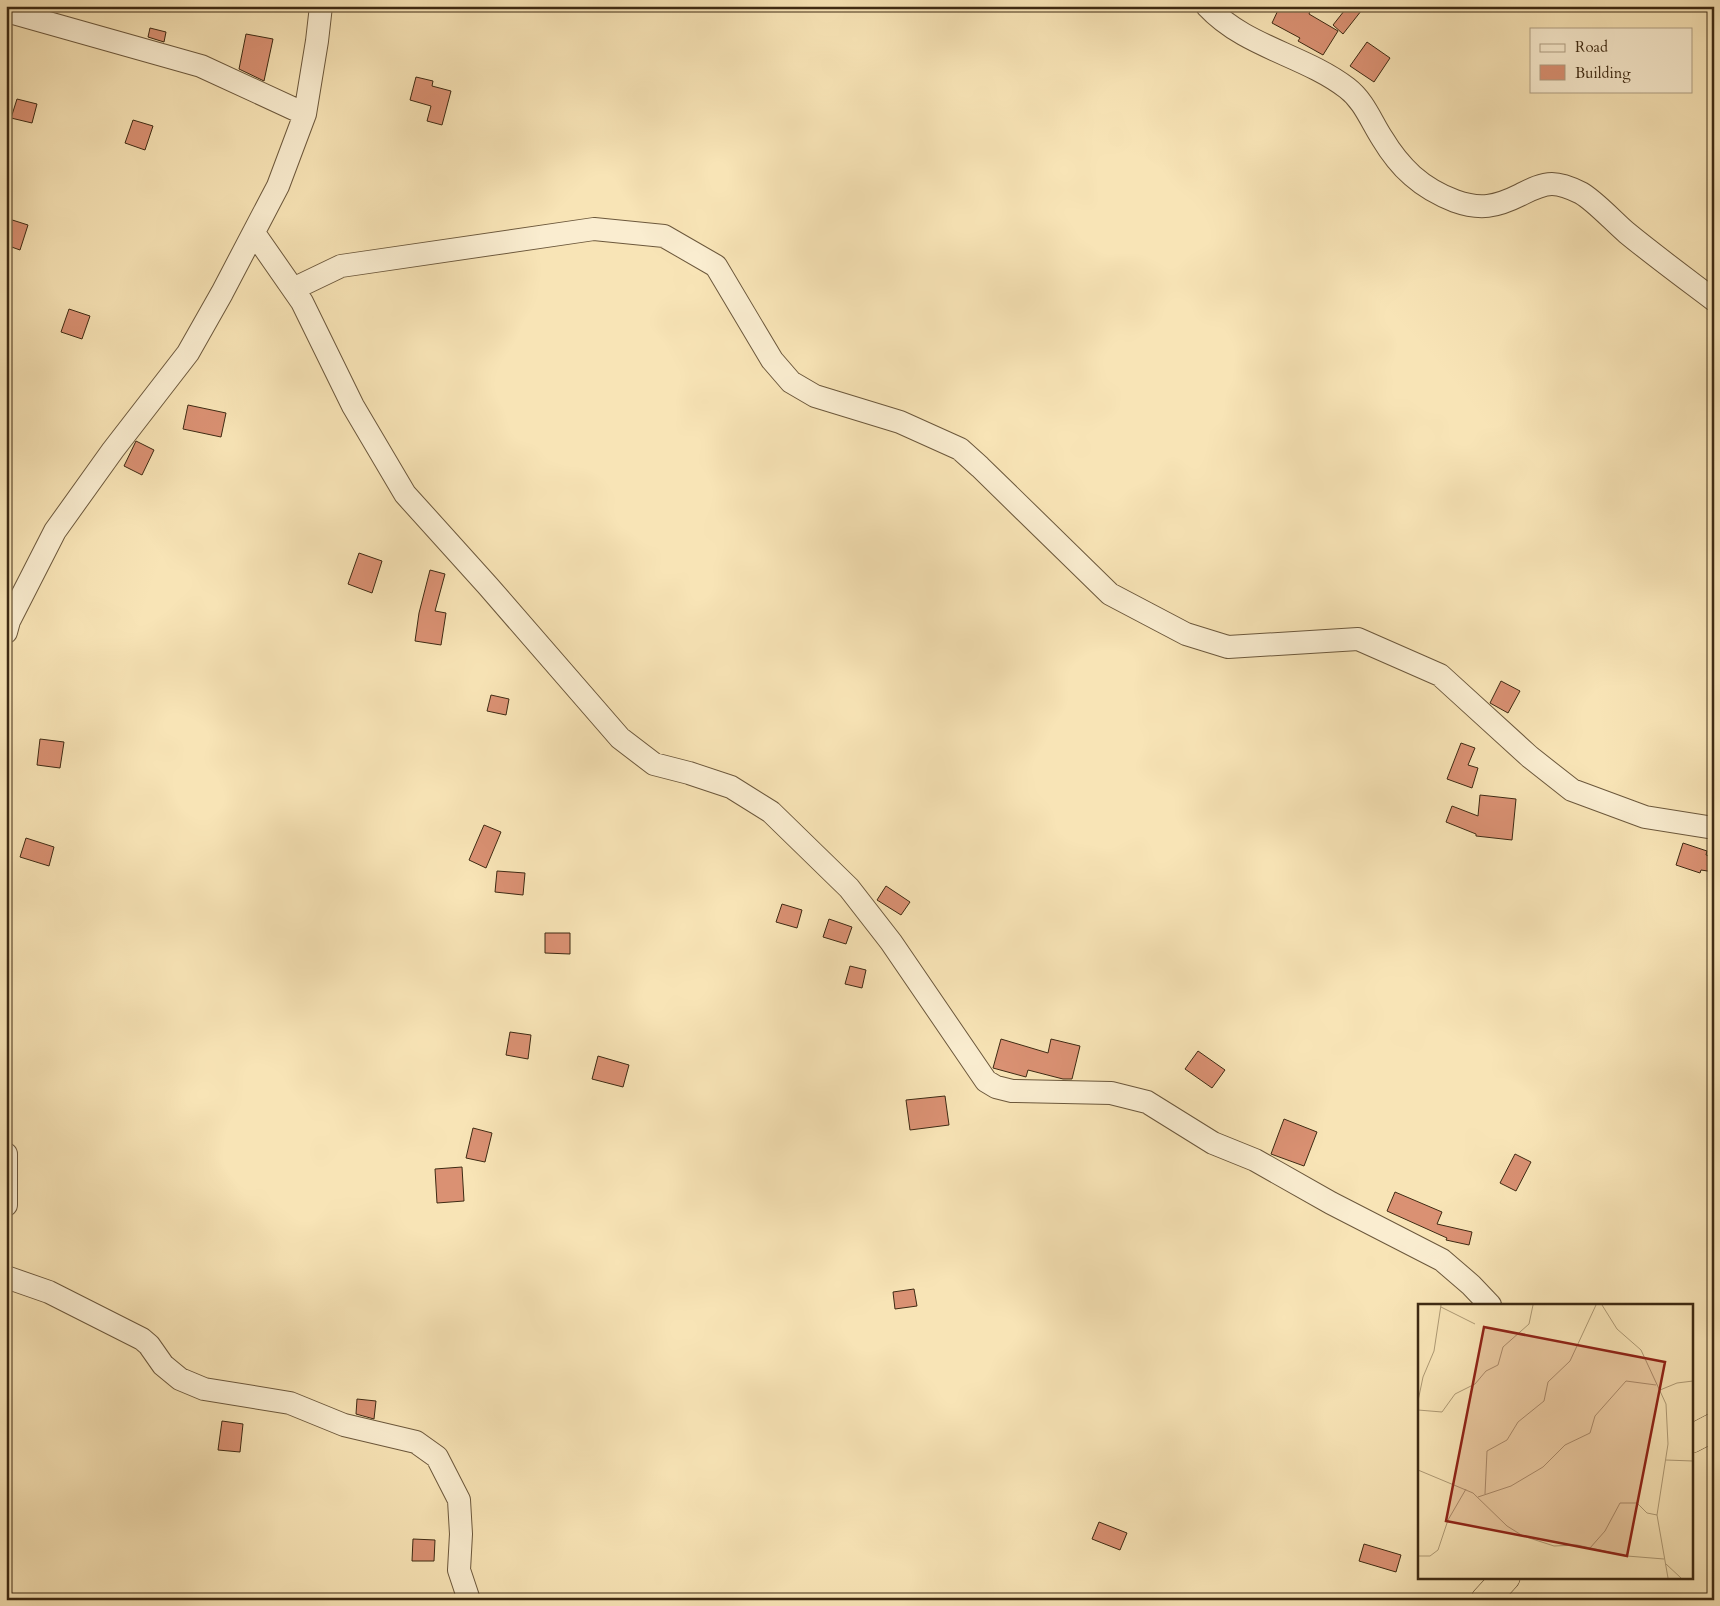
<svg xmlns="http://www.w3.org/2000/svg" width="1720" height="1606" viewBox="0 0 1720 1606" font-family="Cardo,serif">
	<style>
		.building { fill: #da9173; stroke: #3e2a13 }
		.lines { fill: none; stroke-linecap: round; stroke-linejoin: round }
		.minor-casing { stroke: #6c583c; stroke-width: 24 }
		.highway-casing { stroke: #3e2a13; stroke-width: 29 }
		.minor { stroke: #faedd0; stroke-width: 22 }
		.highway { stroke: #f8e4b6; stroke-width: 28 }
		.inset-road { fill: none; stroke: #ae9a75; stroke-width: 1 }
		.view { fill: #8f2418; fill-opacity: 0.15; stroke: #8f2418; stroke-width: 2.5 }
		.inset-edge { fill: none; stroke: #3e2a13; stroke-width: 2.5 }
	</style>
	<rect width="100%" height="100%" fill="#f8e4b6"/>
	<filter id="stains"><feTurbulence type="fractalNoise" baseFrequency=".004" numOctaves="4"/><feColorMatrix values="0 0 0 0 .2 0 0 0 0 .09 0 0 0 0 .02 0 0 0 .5 -.17"/></filter>
	<radialGradient id="worn" r=".72"><stop offset=".6" stop-color="#630" stop-opacity="0"/><stop offset="1" stop-color="#630" stop-opacity=".3"/></radialGradient>
	<path class="building" d="M1280,6h32l-3,8 29,17 -15,24 -25,-14 2,-3 -28,-15z
		M1348,6h17l-22,28 -10,-9z
		M150,28l16,4 -2,10 -16,-5z
		M246,34l27,5 -9,42 -25,-12z
		M1367,42l23,16 -16,24 -24,-16z
		M416,77l17,4 -1,5 19,5 -9,34 -15,-4 4,-15 -21,-6z
		M17,99l20,5 -5,19 -21,-5z
		M133,120l20,6 -8,24 -20,-7z
		M6,218l22,7 -8,25 -14,-5z
		M69,309l21,7 -8,23 -21,-7z
		M188,405l38,8 -5,24 -38,-8z
		M136,441l18,9 -12,25 -18,-9z
		M359,553l23,8 -10,32 -24,-9z
		M430,570l15,4 -10,37 11,2 -5,32 -26,-4 4,-28z
		M1501,681l19,10 -12,22 -18,-10z
		M491,695l18,4 -3,16 -19,-4z
		M40,739l24,3 -4,26 -23,-3z
		M1461,743l14,5 -7,17 10,3 -6,20 -25,-9z
		M1480,795l36,4 -4,41 -36,-4v-2l-30,-12 6,-16 26,10z
		M484,825l17,7 -15,36 -17,-8z
		M26,838l28,9 -5,19 -29,-9z
		M1683,843l24,8 -1,4 8,2v15l-13,-2 -1,3 -24,-8z
		M497,871l28,2 -2,22 -28,-3z
		M886,886l24,16 -9,13 -24,-15z
		M782,904l20,6 -5,18 -21,-6z
		M829,919l23,8 -6,17 -23,-7z
		M545,933h25v21l-25,-1z
		M850,966l16,4 -4,18 -17,-4z
		M510,1032l21,3 -3,24 -22,-4z
		M1001,1039l47,14 3,-14 29,7 -8,33h-9l-35,-9 -2,7 -33,-9z
		M1198,1051l27,19 -13,18 -27,-19z
		M598,1056l31,9 -6,22 -31,-8z
		M945,1096l4,29 -39,5 -4,-30z
		M1284,1119l33,13 -13,34 -33,-12z
		M473,1128l19,5 -7,29 -19,-4z
		M1515,1154l16,8 -15,29 -16,-8z
		M462,1167l2,34 -27,2 -2,-34z
		M1395,1192l47,20 -5,12 35,8 -3,13 -23,-5 1,-2 -60,-27z
		M914,1289l3,17 -22,3 -2,-17z
		M357,1399l19,2 -2,18 -18,-5z
		M222,1421l21,3 -3,28 -22,-2z
		M1099,1522l28,11 -7,17 -28,-11z
		M413,1539l22,1 -1,21h-22z
		M1364,1544l37,11 -5,17 -37,-11z"/>
	<g class="lines">
		<defs>
			<path id="minor" d="M1207,6c38,41 97,49 140,82 17,13 24,33 35,50 18,30 39,50 73,63 25,9 41,6 65,-6 10,-5 21,-11 32,-11 9,0 21,5 29,9 14,8 33,29 46,40 28,23 58,45 87,67
				M6,11l195,55 104,48
				M254,233l48,69 51,104 52,88 83,92 132,152 34,26 35,9 42,14 40,25 78,76 42,54 95,139 10,6 16,4 99,2 36,9 66,41 42,17 76,43 111,57 29,25 19,20
				M293,289l48,-23 253,-37 70,7 52,30 56,94 19,22 24,14 85,26 60,27 20,18 130,127 76,40 42,13 130,-8 82,36 90,82 42,33 73,27 69,11
				M6,632l3,-11 46,-90 58,-81 75,-97 34,-60 56,-107 27,-72 12,-73 4,-35
				M6,1154v51
				M6,1277l43,15 93,47 7,6 14,20 17,14 24,10 86,14 54,22 72,17 21,15 22,43 2,34 -2,36 10,30"/>
			<path id="highway" d="M1691,1439l23,-12
				M1485,1600l21,-23"/>
		</defs>
		<use href="#minor" class="minor-casing"/>
		<use href="#highway" class="highway-casing"/>
		<use href="#minor" class="minor"/>
		<use href="#highway" class="highway"/>
	</g>
	<g transform="translate(1418 1304)">
		<rect width="275" height="275" fill="#f8e4b6"/>
		<path class="inset-road" d="M184,1l15,24 24,21 25,54 2,40 -11,71 11,63M23,3l34,17M242,86l17,-7 16,-2M0,97l5,-24 11,-26 7,-46M0,106l24,2 13,-18 20,-10 11,-13 12,-6 5,-18 26,-23 4,-19M248,156l27,1M0,166l55,23 34,33 16,10 31,10 23,-1 50,11 37,3M67,190l2,-43 20,-11 11,-18 26,-21 4,-19 22,-21 26,-56M60,193l33,-11 32,-19 22,-22 25,-12 5,-17 31,-35 30,4M172,244l15,-17 15,-28h17l10,10 10,2M0,252h12l8,-6 10,-30 18,-31M248,260l15,14"/>
		<path class="view" d="M66,23l181,35 -38,194 -181,-35z"/>
		<rect width="275" height="275" class="inset-edge"/>
	</g>
	<rect width="1720" height="1606" fill="none" stroke="#f8e4b6" stroke-width="25"/>
	<rect x="8" y="8" width="1705" height="1591" fill="none" stroke="#3e2a13" stroke-width="2.5"/>
	<rect x="12" y="12" width="1695" height="1581" fill="none" stroke="#3e2a13"/>
	<rect x="1530" y="28" width="162" height="65" fill="#faedd0" stroke="#af9f84"/>
	<rect x="1540" y="44" width="25" height="8" fill="#faedd0" stroke="#af9f84"/>
	<text x="1575" y="52" font-size="15" fill="#3e2a13">Road</text>
	<rect x="1540" y="65" width="25" height="15" fill="#da9173" stroke="#af9f84"/>
	<text x="1575" y="78" font-size="15" fill="#3e2a13">Building</text>
	<rect width="100%" height="100%" filter="url(#stains)"/>
	<rect width="100%" height="100%" fill="url(#worn)"/>
</svg>
